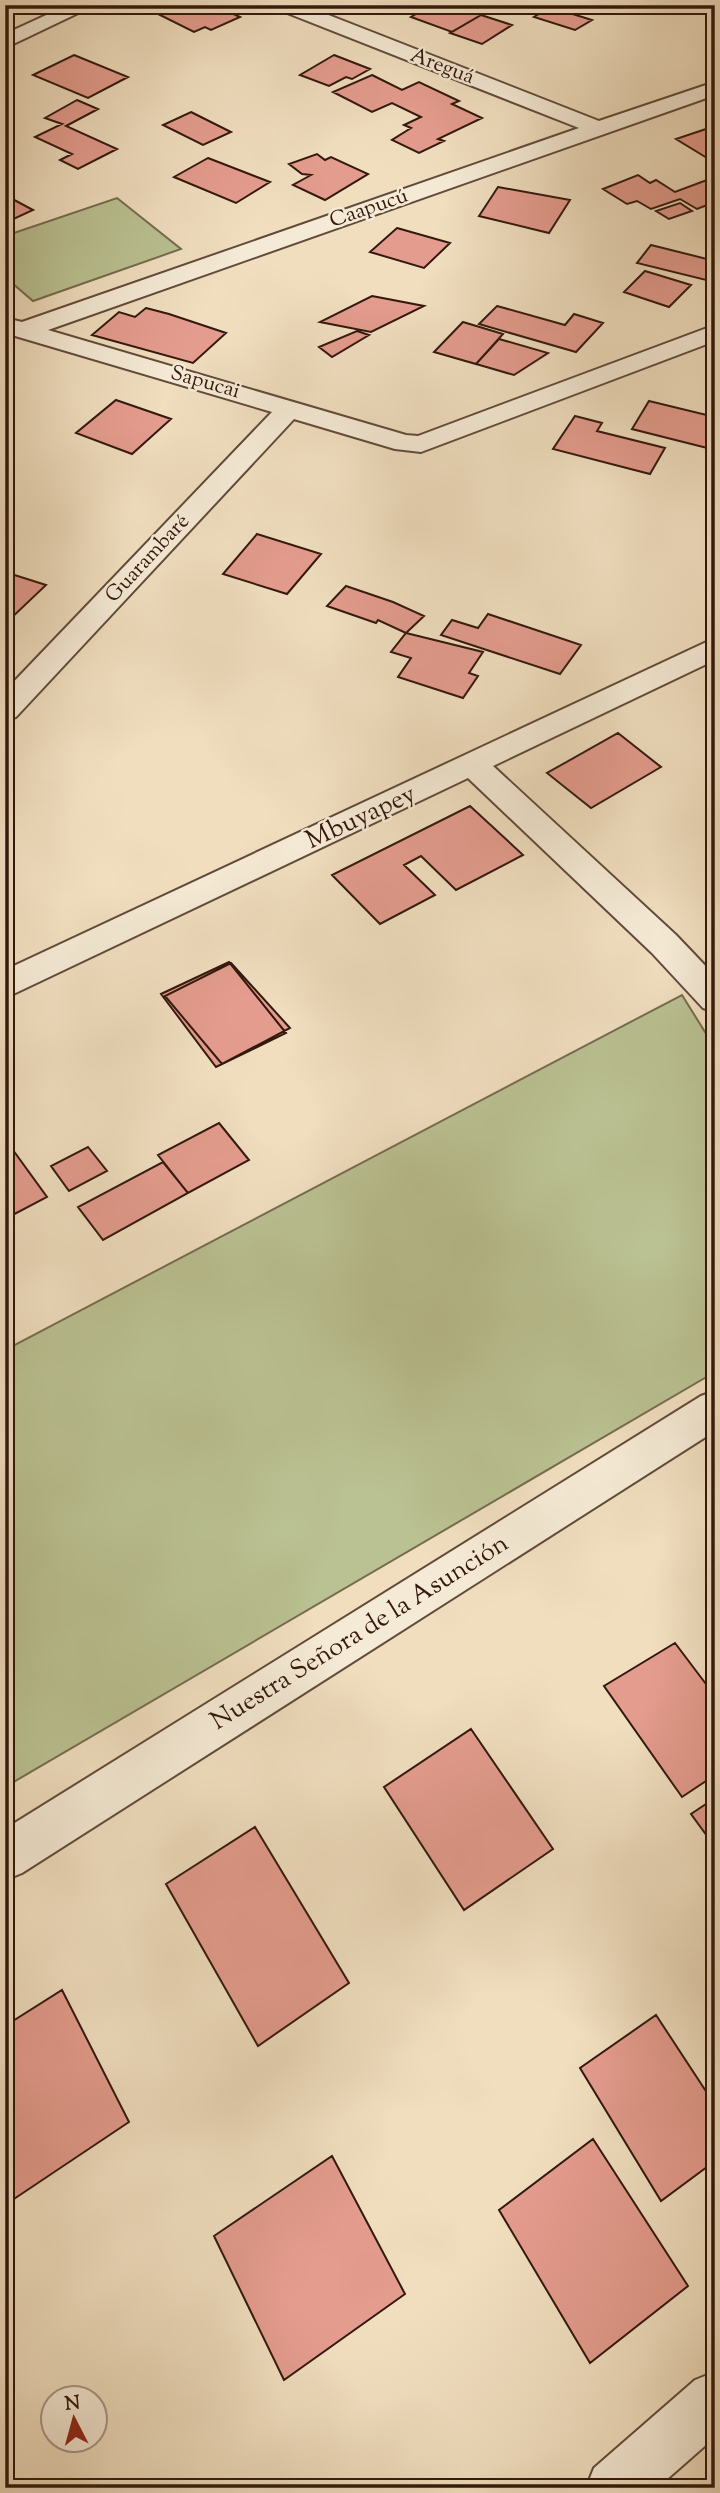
<svg xmlns="http://www.w3.org/2000/svg" width="720" height="2493" viewBox="0 0 720 2493" font-family="'Sorts Mill Goudy',serif">
	<style>
		.green { fill: #bac192; stroke: #766c50; stroke-width: 2 }
		.building { fill: #e49c8e; stroke: #33180d; stroke-width: 2 }
		.lines { fill: none; stroke-linecap: round; stroke-linejoin: round }
		.minor-casing { stroke: #624a3a; stroke-width: 4 }
		.tertiary-casing { stroke: #624a3a; stroke-width: 4 }
		.minor { fill: #f5ead5; fill-rule: evenodd }
		.tertiary { fill: #f5ead5; fill-rule: evenodd }
		.labels { text-anchor: middle; dominant-baseline: central; stroke-width: 5; stroke-linejoin: round; paint-order: stroke }
		.far-street-label { font-size: 21px; fill: #33180d; stroke: #f5ead5 }
		.street-label { font-size: 26px; fill: #33180d; stroke: #f5ead5 }
	</style>
	<rect width="100%" height="100%" fill="#f0debf"/>
	<filter id="stains"><feTurbulence type="fractalNoise" baseFrequency=".00286" numOctaves="4"/><feColorMatrix values="0 0 0 0 .2 0 0 0 0 .09 0 0 0 0 .02 0 0 0 .5 -.17"/></filter>
	<radialGradient id="worn" r=".72"><stop offset=".6" stop-color="#630" stop-opacity="0"/><stop offset="1" stop-color="#630" stop-opacity=".3"/></radialGradient>
	<path class="green" d="M117,198l64,51 -148,52 -28,-24v-41z
		M682,995l33,53v324l-710,415v-437z"/>
	<path class="building" d="M140,5h74l26,12 -29,13 -6,-3 -11,5z
		M431,5h21l29,10 -29,17 -41,-15z
		M550,7l42,13 -17,10 -41,-13z
		M481,15l31,10 -30,19 -32,-11z
		M74,55l54,22 -40,21 -55,-23z
		M334,55l36,14 -18,10 -6,-2 -17,9 -29,-11z
		M372,75l30,15 17,-8 40,19 -7,3 30,14 -44,21 6,2 -25,12 -27,-13 19,-12 -7,-3 17,-8 -29,-14 -20,9 -39,-20z
		M77,100l21,9 -32,17 51,23 -39,20 -18,-9 12,-6 -37,-17 27,-13 -17,-6z
		M191,112l40,20 -28,13 -40,-20z
		M715,126v29l-8,3 -31,-19z
		M317,154l8,6 6,-3 37,17 -43,26 -32,-15 18,-10 -9,-1 -13,-10z
		M208,158l62,24 -34,21 -62,-26z
		M638,175l12,8 6,-3 19,12 40,-15v25l-18,7 -17,-10 -29,10 -14,-8 -10,3 -24,-15z
		M498,187l72,13 -21,33 -70,-17z
		M5,195l28,15 -28,13z
		M680,203l12,8 -23,8 -13,-8z
		M397,228l53,15 -26,25 -54,-16z
		M651,245l64,16v8l-9,11 -69,-17z
		M645,271l46,14 -22,22 -45,-15z
		M372,296l52,10 -53,26 -51,-10z
		M497,306l68,19 9,-11 29,9 -27,29 -97,-28z
		M146,308l23,6 57,19 -33,30 -101,-28 27,-23 16,5z
		M463,322l40,12 -27,30 -42,-12z
		M357,331l12,4 -37,22 -13,-10z
		M499,339l49,14 -34,22 -38,-11z
		M116,400l55,19 -39,35 -56,-21z
		M649,401l66,16v33l-83,-21z
		M575,416l27,7 -5,8 68,17 -15,26 -97,-25z
		M257,534l64,20 -34,40 -64,-20z
		M5,572l41,13 -41,39z
		M346,586l47,16 31,14 -18,17 -28,-13 -2,3 -49,-17z
		M488,614l93,31 -21,29 -119,-39 11,-15 26,8z
		M406,633l77,19 -14,21 9,3 -15,22 -65,-21 13,-19 -20,-6z
		M618,733l43,34 -70,41 -44,-35z
		M470,806l53,49 -67,35 -35,-34 -17,9 31,30 -55,29 -48,-49z
		M229,962l57,71 -70,34 -55,-73z
		M231,963l59,65 -68,36 -57,-68z
		M219,1123l30,37 -61,33 -30,-38z
		M5,1139l42,58 -42,22z
		M88,1147l19,24 -38,20 -18,-25z
		M163,1162l25,31 -85,47 -25,-33z
		M675,1643l40,53v79l-33,22 -78,-111z
		M471,1729l82,120 -89,61 -80,-123z
		M715,1798v49l-24,-33z
		M255,1827l94,156 -91,63 -92,-162z
		M62,1990l67,132 -124,83v-179z
		M656,2015l59,90v56l-54,40 -81,-133z
		M593,2139l95,147 -98,77 -91,-153z
		M332,2156l73,138 -121,86 -70,-144z"/>
	<g class="lines">
		<defs>
			<path id="minor" d="M68,5h27l-90,43v-14z
				M274,5h29l296,116 116,-39v13l-667,235 358,105 12,1 297,-111v16l-294,111 -26,-3 -101,-30 -278,298 -11,3v-29l267,-279 -267,-79v-15l17,4 557,-194 -302,-119z
				M715,638v22l-222,106 183,169 39,41v36l-12,-4 -51,-55 -184,-175 -463,220v-28z
				M715,2372v65l-58,51h-71l8,-20 101,-88z"/>
			<path id="tertiary" d="M715,1391v40l-693,442 -17,7v-51l696,-433z"/>
		</defs>
		<use href="#minor" class="minor-casing"/>
		<use href="#tertiary" class="tertiary-casing"/>
		<use href="#minor" class="minor"/>
		<use href="#tertiary" class="tertiary"/>
	</g>
	<g class="labels">
		<g class="far-street-label">
			<text transform="translate(442 67) rotate(21)">Areguá</text>
			<text transform="translate(369 209) rotate(-19)">Caapucú</text>
			<text transform="translate(205 383) rotate(16)">Sapucai</text>
			<text transform="translate(148 559) rotate(-47)">Guarambaré</text>
		</g>
		<g class="street-label">
			<text transform="translate(361 818) rotate(-25)">Mbuyapey</text>
			<text transform="translate(360 1633) rotate(-32)">Nuestra Señora de la Asunción</text>
		</g>
	</g>
	<rect width="720" height="2493" fill="none" stroke="#f0debf" stroke-width="28"/>
	<rect x="7" y="7" width="706" height="2479" fill="none" stroke="#33180d" stroke-width="3.5"/>
	<rect x="14" y="14" width="692" height="2465" fill="none" stroke="#33180d" stroke-width="2"/>
	<g transform="translate(74 2419) rotate(354)"><circle r="33" fill="#f5ead5" stroke="#a79685" stroke-width="2"/>
	<path d="M0-5L12 26L0 18L-12 26Z" fill="#8f2418"/>
	<text y="-10" font-size="19" font-weight="bold" text-anchor="middle" fill="#33180d">N</text>
	</g>
	<rect width="100%" height="100%" filter="url(#stains)"/>
	<rect width="100%" height="100%" fill="url(#worn)"/>
</svg>
